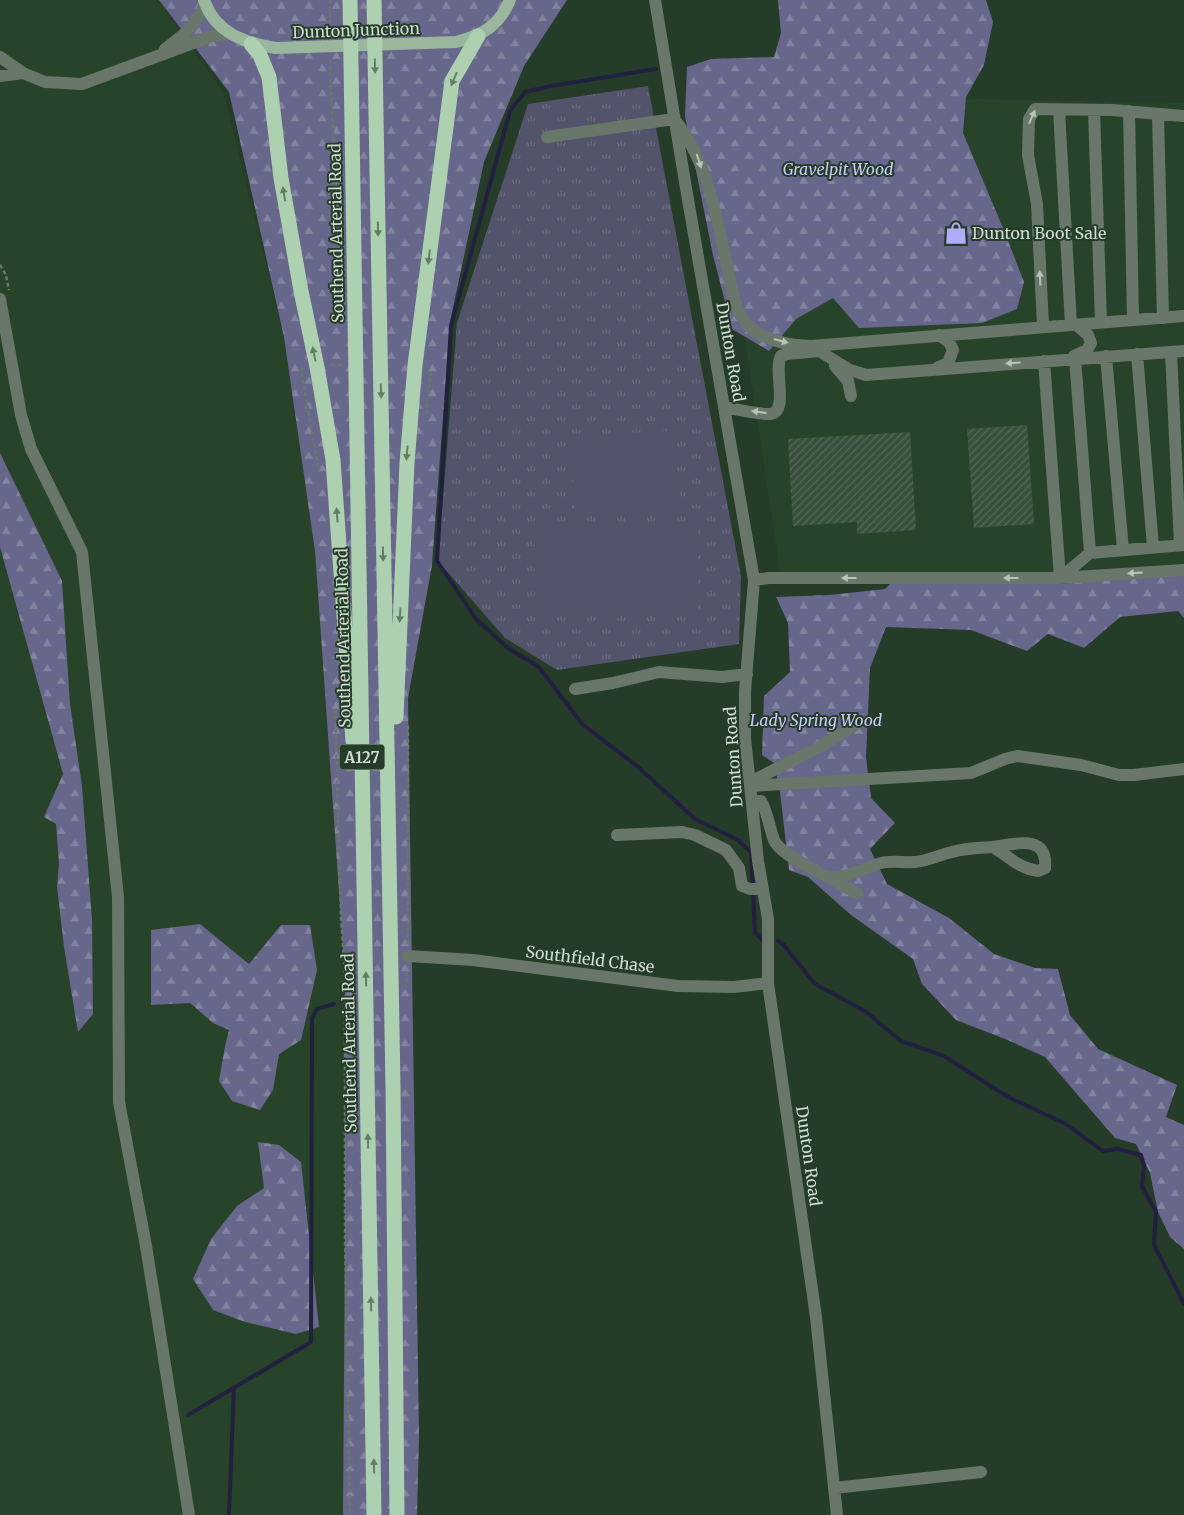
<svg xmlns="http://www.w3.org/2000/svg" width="1184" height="1515" viewBox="0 0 1184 1515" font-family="Merriweather,serif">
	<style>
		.built { fill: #27442b }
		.forest { fill: url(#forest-firs) }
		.park { fill: url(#park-tufts) }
		.pitch { fill: #53536b }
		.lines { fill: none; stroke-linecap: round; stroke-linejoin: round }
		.stream { stroke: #22203f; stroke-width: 4 }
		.building { fill: url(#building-hatch) }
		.path { stroke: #657969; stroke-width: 2.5; stroke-dasharray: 4 2.5; stroke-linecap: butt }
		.minor { stroke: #69776a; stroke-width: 12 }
		.major { stroke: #9ab79d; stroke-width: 12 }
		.highway { stroke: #add0b1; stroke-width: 15 }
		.oneway { fill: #627f66 }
		.oneway2 { fill: #b6c4b8 }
		.labels { text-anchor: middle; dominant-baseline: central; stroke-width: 4; stroke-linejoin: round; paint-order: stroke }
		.shield { fill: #253c29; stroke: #9dad9f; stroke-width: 1 }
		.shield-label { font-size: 15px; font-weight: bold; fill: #d0ded2 }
		.street-label { font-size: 16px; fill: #d0ded2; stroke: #253c29 }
		.park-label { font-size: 16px; font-style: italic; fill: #cacafd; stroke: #253c29 }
		.poi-label { font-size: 16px; fill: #d0ded2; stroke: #253c29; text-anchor: start }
	</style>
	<defs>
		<pattern id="forest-firs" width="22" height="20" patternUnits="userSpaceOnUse" patternTransform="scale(1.25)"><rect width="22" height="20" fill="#67668b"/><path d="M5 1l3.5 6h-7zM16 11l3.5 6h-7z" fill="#8383a0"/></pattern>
		<pattern id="park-tufts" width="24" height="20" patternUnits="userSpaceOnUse" patternTransform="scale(1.25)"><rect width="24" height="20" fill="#53536b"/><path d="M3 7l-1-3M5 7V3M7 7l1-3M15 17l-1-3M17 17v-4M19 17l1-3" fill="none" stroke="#6b6b7f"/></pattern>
		<pattern id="building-hatch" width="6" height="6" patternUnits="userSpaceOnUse" patternTransform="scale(1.25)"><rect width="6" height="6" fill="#39513c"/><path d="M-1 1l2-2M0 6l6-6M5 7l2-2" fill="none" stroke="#556a57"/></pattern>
	</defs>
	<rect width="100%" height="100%" fill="#253c29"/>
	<path class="built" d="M0,0h157l66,91 61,246 31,214 30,418v546h-345z
		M975,99l209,4v481h-402l-35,-232 -39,-237z"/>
	<path class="forest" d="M159,0h408l-43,66 -40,96 -34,160 -18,243 -24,133 11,739 -2,78h-74l2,-276v-263l-30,-425 -31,-214 -55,-245z
		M778,0h208l7,22 -9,43 -18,32 -3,36 40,95 21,54 -7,27 -35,14 -123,5 -26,-30 -37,21 -27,32 -37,-22 -19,-74 -28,-139 2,-49 24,-8 63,-2 7,-24z
		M0,453l62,128 8,123 12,82 10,134 1,94 -15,18 -14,-85 -7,-60 2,-23 -3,-40 -12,-7 19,-43 -63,-227z
		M1184,571v47l-6,-7 -58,6 -36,31 -36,-14 -21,17 -56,-21 -85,-3 -16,41 -4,89 5,41 24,25 -25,26 17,35 62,34 45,36 41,14 23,1 12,46 28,34 79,36 -11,32 18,8v124l-14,-12 -12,-25 -8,-39 -14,-29 -21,-6 -70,-81 -40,-18 -49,-19 -34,-36 -9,-25 -62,-44 -43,-38 -19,-7 -9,-78 -6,-29 -12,-8 2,-59 26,-24 -2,-49 -12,-26 54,-2 55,-6 5,-5h171z
		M200,924l49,40 32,-39h29l7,45 -16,70 -22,14 -6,36 -13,20 -28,-9 -13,-20 6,-35 4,-16 -16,-7 -23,-20 -39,2v-75z
		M258,1142l21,3 22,17 18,165 -23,7 -51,-12 -32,-12 -20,-31 18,-40 26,-33 27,-18z"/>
	<path class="park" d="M648,86l93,490 -2,68 -182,26 -52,-32 -67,-77 19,-238 71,-219z"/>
	<path class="pitch" d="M674,430l6,78 -105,7 -5,-78z
		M697,524l1,89 -162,3 -2,-89z"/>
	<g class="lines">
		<path class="stream" d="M656,69l-105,17 -26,6 -15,19 -59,215 -14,235 39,58 32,29 31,19 43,57 55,42 58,53 43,21 13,12 4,80 8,9
			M778,941l5,3 32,40 50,27 36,30 43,15 64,41 56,26 39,28 15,-2 23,6 3,11 -2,20 14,26 -2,33 30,59
			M188,1415l123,-73 1,-324 5,-9 17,-5
			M229,1515l5,-128"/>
	</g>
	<path class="building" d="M1027,425l7,99 -60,4 -7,-99z
		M910,432l6,98 -59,4v-12l-64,4 -5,-87z"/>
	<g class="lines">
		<path class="path" d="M330,0v36
			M330,59l10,246
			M0,265l6,10 3,15
			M331,365h11v-2
			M304,369l-3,1 18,102
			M426,414l5,-42 -2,-4
			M335,709l6,209 4,58v263l5,276
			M408,944v-220
			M406,989l1,-20"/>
		<path class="minor" d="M655,0l31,188 68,392 -9,111v47l13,123 10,58v64l48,334 21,198
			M165,49c19,-14 31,-23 40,-45
			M0,57l23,16 22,9 37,2 130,-48 17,-2
			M0,76l23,-3
			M1059,110l12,215
			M1094,110l7,212
			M1129,111l4,209
			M1158,114l5,204
			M547,137l127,-18c33,39 42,97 53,146 4,18 6,42 19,58 13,17 45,23 66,23l372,-30
			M0,299l21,116 10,34 51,103 36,345 1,205 27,144 43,269
			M1043,326l-6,-122 -9,-49 1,-36 6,-10 77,1 72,6
			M1171,352l9,193
			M1137,354l16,193
			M1074,356l13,-6 4,-7 -3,-8 -13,-11
			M1106,356l17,194
			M1075,358l15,195
			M1044,361l16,217
			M835,366l13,15 3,15
			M937,368l11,-5 5,-13 -4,-8 -10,-7
			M724,407c10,2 37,8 47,7 18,-4 2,-44 10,-58l6,-2 32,-3 31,19 16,5 318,-24
			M1060,578l30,-25 94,-8
			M754,580l15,-2h291l124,-8
			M575,689l38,-6 46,-11 63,5 25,-3
			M750,782l71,-36 36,-22
			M750,786l221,-13 34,-14 12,-3 64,9 38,10h15l50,-6
			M752,801h9c7,12 8,26 13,39 5,13 36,27 48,35 18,8 41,-7 59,-12 11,-3 23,0 34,-1 13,-1 24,-7 37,-10 13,-4 28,-4 41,-5 21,-3 55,-14 52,21l-7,3c-20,-3 -28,-14 -45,-24
			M617,835l65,-3 13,3 31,15 13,18 3,18 8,3h12
			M829,878l28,15
			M408,956l65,4 205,26 56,1 34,-4
			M834,1488l147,-16"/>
		<path class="major" d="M204,0c11,33 41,43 72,48l180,-6c27,-7 43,-16 54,-42"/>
		<path class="highway" d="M350,0l24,1515
			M374,0l19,1087 4,428
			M251,44l9,11 9,22 12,101 20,113 16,76 16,93 20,281
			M396,717l11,-254 8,-98 37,-284 26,-45"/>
	</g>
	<defs><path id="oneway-solid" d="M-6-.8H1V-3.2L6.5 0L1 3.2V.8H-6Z" transform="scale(1.25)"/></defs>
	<g class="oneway">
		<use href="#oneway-solid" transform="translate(375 66) rotate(89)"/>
		<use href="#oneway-solid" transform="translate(454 79) rotate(113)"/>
		<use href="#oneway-solid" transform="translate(284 194) rotate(-100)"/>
		<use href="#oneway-solid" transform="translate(378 229) rotate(89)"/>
		<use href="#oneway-solid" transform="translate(429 257) rotate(97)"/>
		<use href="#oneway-solid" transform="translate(314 354) rotate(-102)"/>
		<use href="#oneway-solid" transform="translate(381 391) rotate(89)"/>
		<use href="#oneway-solid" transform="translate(407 453) rotate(95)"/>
		<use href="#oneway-solid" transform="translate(337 515) rotate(-94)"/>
		<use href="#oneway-solid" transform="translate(383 554) rotate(89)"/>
		<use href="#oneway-solid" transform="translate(400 615) rotate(93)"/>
		<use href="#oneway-solid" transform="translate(366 979) rotate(-91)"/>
		<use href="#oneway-solid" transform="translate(368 1141) rotate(-91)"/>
		<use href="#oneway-solid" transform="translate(371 1304) rotate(-91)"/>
		<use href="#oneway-solid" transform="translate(374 1466) rotate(-91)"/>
	</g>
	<g class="oneway2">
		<use href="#oneway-solid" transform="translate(1032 117) rotate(-66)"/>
		<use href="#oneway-solid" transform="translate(699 161) rotate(71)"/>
		<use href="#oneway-solid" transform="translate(1040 278) rotate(-93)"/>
		<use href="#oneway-solid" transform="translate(781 341) rotate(15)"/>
		<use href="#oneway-solid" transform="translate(1013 363) rotate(176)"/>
		<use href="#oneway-solid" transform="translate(759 412) rotate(-172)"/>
		<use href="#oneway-solid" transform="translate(1135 573) rotate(176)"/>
		<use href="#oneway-solid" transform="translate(849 578) rotate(180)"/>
		<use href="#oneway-solid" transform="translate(1011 578) rotate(180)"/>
	</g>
	<defs>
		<symbol id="shop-bare" viewBox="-9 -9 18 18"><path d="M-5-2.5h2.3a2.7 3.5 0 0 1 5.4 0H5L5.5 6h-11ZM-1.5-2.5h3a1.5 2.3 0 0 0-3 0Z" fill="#b0aefa" stroke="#253c29" stroke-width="2.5" paint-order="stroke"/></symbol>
	</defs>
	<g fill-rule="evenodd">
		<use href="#shop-bare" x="940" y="217" width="32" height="32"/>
	</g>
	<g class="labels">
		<rect class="shield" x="339.5" y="744.5" width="45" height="25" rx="4"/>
		<g class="shield-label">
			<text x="362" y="757">A127</text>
		</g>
		<g class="street-label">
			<text transform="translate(356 30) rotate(-2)">Dunton Junction</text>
			<text transform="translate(336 233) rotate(-91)">Southend Arterial Road</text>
			<text transform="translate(731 352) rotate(80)">Dunton Road</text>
			<text transform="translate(343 638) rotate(-91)">Southend Arterial Road</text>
			<text transform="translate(733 757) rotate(-94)">Dunton Road</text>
			<text transform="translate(590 959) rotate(7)">Southfield Chase</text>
			<text transform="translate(349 1043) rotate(-91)">Southend Arterial Road</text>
			<text transform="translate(809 1156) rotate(82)">Dunton Road</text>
		</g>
		<g class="park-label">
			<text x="838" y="169">Gravelpit Wood</text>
			<text x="816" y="720">Lady Spring Wood</text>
		</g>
		<g class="poi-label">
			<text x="972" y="233">Dunton Boot Sale</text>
		</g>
	</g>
</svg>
